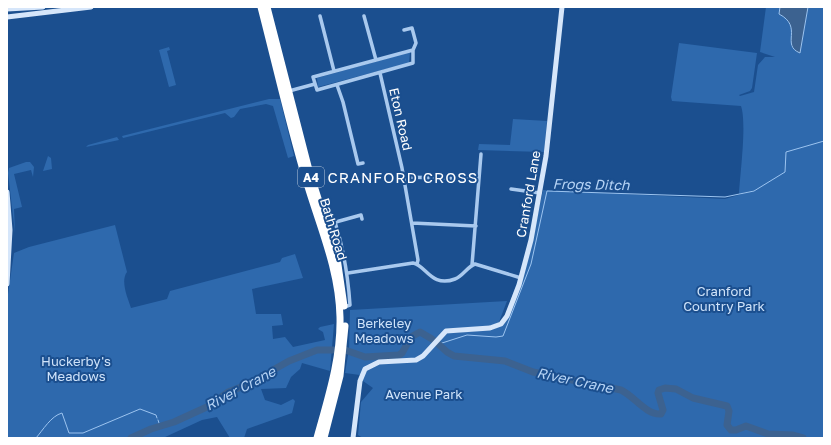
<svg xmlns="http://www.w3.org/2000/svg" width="831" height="445" viewBox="0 0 831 445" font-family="'Golos Text',sans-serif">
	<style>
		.green { fill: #2e69ad }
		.water { fill: #3c6290; stroke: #9cc4f0 }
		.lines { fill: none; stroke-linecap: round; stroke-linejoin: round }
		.stream { stroke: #9cc4f0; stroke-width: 1 }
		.river { stroke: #3c6290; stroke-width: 7 }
		.street { stroke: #a9c9ee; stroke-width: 3.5 }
		.secondary { stroke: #d6e6fa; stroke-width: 5 }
		.highway { stroke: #fff; stroke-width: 7 }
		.labels { text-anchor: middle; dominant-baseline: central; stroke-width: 4; stroke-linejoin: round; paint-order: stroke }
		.shield { fill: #1b4f8f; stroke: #bbcadd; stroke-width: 1 }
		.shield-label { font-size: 12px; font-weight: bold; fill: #fff }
		.street-label { font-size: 13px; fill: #fff; stroke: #1b4f8f }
		.park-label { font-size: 13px; fill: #cfe3fa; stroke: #1b4f8f }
		.water-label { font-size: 14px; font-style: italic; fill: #b5d3f5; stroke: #1b4f8f }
		.quarter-label { font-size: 15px; letter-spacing: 1px; fill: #fff; stroke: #1b4f8f }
	</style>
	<rect width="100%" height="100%" fill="#1b4f8f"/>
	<path class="green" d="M766,7h14l-1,7c15,8 13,17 12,32l9,7 8,-46h16v431h-461l-5,-3 3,-33 12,-14 -10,-7 -3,-6 -15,-2 4,-24 1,-39 157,-9 -8,21 -9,5 -44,2 4,4 40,-3 12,-5 31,-88 10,-47 182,9 34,-10 -20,5c1,-20 8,-71 2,-88l-69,-5 -1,-4 8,-54 78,10 -5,35 -2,3 -11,4 1,1 14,-4 4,-27 7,-8h10l-15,-5z
		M169,47l1,3 -3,1 9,34 -7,2 -10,-37z
		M410,52l-1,11 -91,24 -1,-9z
		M269,99h11l14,57 -6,2 -15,-52 -7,-2 -26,5 -6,8 -3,1 -6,-5 -102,25 -1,-2z
		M513,119l34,2 -3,31 -66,-2 1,-6 31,1z
		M117,137l2,3 -33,7 2,-2z
		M48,156l3,2 1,11 -9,2z
		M26,162h4l4,5 -1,10 -2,-7 -17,4 8,33 -8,2 1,24 -7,-60 1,-5z
		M115,225l12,47c-7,9 1,27 4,36l36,-9 3,-8 110,-29 2,-4 13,-4 8,24 -51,11 4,25h25l2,11 -11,1 1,13 12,-2 8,10 32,-7 -2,-8 -5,-3 2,-2 14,-3 -4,47 -28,-8 -2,6 -9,8 -5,11 -25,1 4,11 16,5 12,-6 2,2 -3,12 -45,16 -3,9h-14l-13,-21 -15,3 -39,18h-156v-137l7,-48 15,-6z"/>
	<path class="water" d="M780,7h28l-8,46c-20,-8 4,-26 -21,-39z"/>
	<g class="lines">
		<path class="stream" d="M439,344l28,-9 29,2 7,-1 28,-72 16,-73 178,6 29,-6 31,-19 1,-20 38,-11
			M158,420l2,6
			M36,438c7,-8 15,-22 26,-25l7,20h14l57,-24 16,6 1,3"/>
		<path class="river" d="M435,341l12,11 7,4 51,5 28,11 88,18c13,6 25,25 40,24l2,-4 -5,-17 1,-3 6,-2 11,1 17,9 34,8 2,5 -2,14 4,5h5l10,-4 22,8 24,1 11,3
			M131,438l20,-9 23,-7 35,-16 19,-14 37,-14 8,-8 16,-9 28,-11h28l20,7 34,-2 3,-2 9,-16 9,-5 12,7"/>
		<path class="street" d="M320,16l14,55
			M364,16l12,44
			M404,30l8,-2 4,15 -3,7
			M413,50v13l-96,27 -4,-13z
			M380,73l22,95 16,92 -1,4
			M337,85l6,17 15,62 5,-1
			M289,91l26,-7
			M404,177l75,2
			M511,189l29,4
			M335,222c9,28 13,54 15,83l-6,2
			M412,223l64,3
			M325,225l36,-10 1,4
			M472,265l9,-111
			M348,273l65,-10c13,2 18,25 42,16 8,-3 12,-12 20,-15l46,14"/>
		<path class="secondary" d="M7,9l36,-2
			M7,17l84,-10
			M7,192l3,38 -3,54
			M353,438l7,-57 5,-12 14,-7 37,-2 7,-4 23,-25 44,-3 11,-4 6,-8 12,-31 12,-45 15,-84 16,-149"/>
		<path class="highway" d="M261,7c15,58 28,116 45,173 13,45 33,88 34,137 1,42 -12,81 -23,121
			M267,7l42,163 28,88 7,48
			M324,438l16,-62 5,-50"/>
	</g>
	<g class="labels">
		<rect class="shield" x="298" y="167" width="26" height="20" rx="3"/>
		<g class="shield-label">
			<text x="311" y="177">A4</text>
		</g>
		<g class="street-label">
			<text transform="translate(401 119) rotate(77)">Eton Road</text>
			<text transform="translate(528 194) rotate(-80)">Cranford Lane</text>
			<text transform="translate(334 229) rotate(73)">Bath Road</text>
		</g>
		<g class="park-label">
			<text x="724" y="291">Cranford<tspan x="724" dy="15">Country Park</tspan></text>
			<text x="384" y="323">Berkeley<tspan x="384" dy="15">Meadows</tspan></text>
			<text x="76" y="361">Huckerby's<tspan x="76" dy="15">Meadows</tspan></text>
			<text x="424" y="394">Avenue Park</text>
		</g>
		<g class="water-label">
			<text transform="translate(591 184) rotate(1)">Frogs Ditch</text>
			<text transform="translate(575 380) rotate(12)">River Crane</text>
			<text transform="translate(240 388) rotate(-28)">River Crane</text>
		</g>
		<g class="quarter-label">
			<text x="403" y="177">CRANFORD CROSS</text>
		</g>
	</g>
	<rect width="831" height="445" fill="none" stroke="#ffffff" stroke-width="16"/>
</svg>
